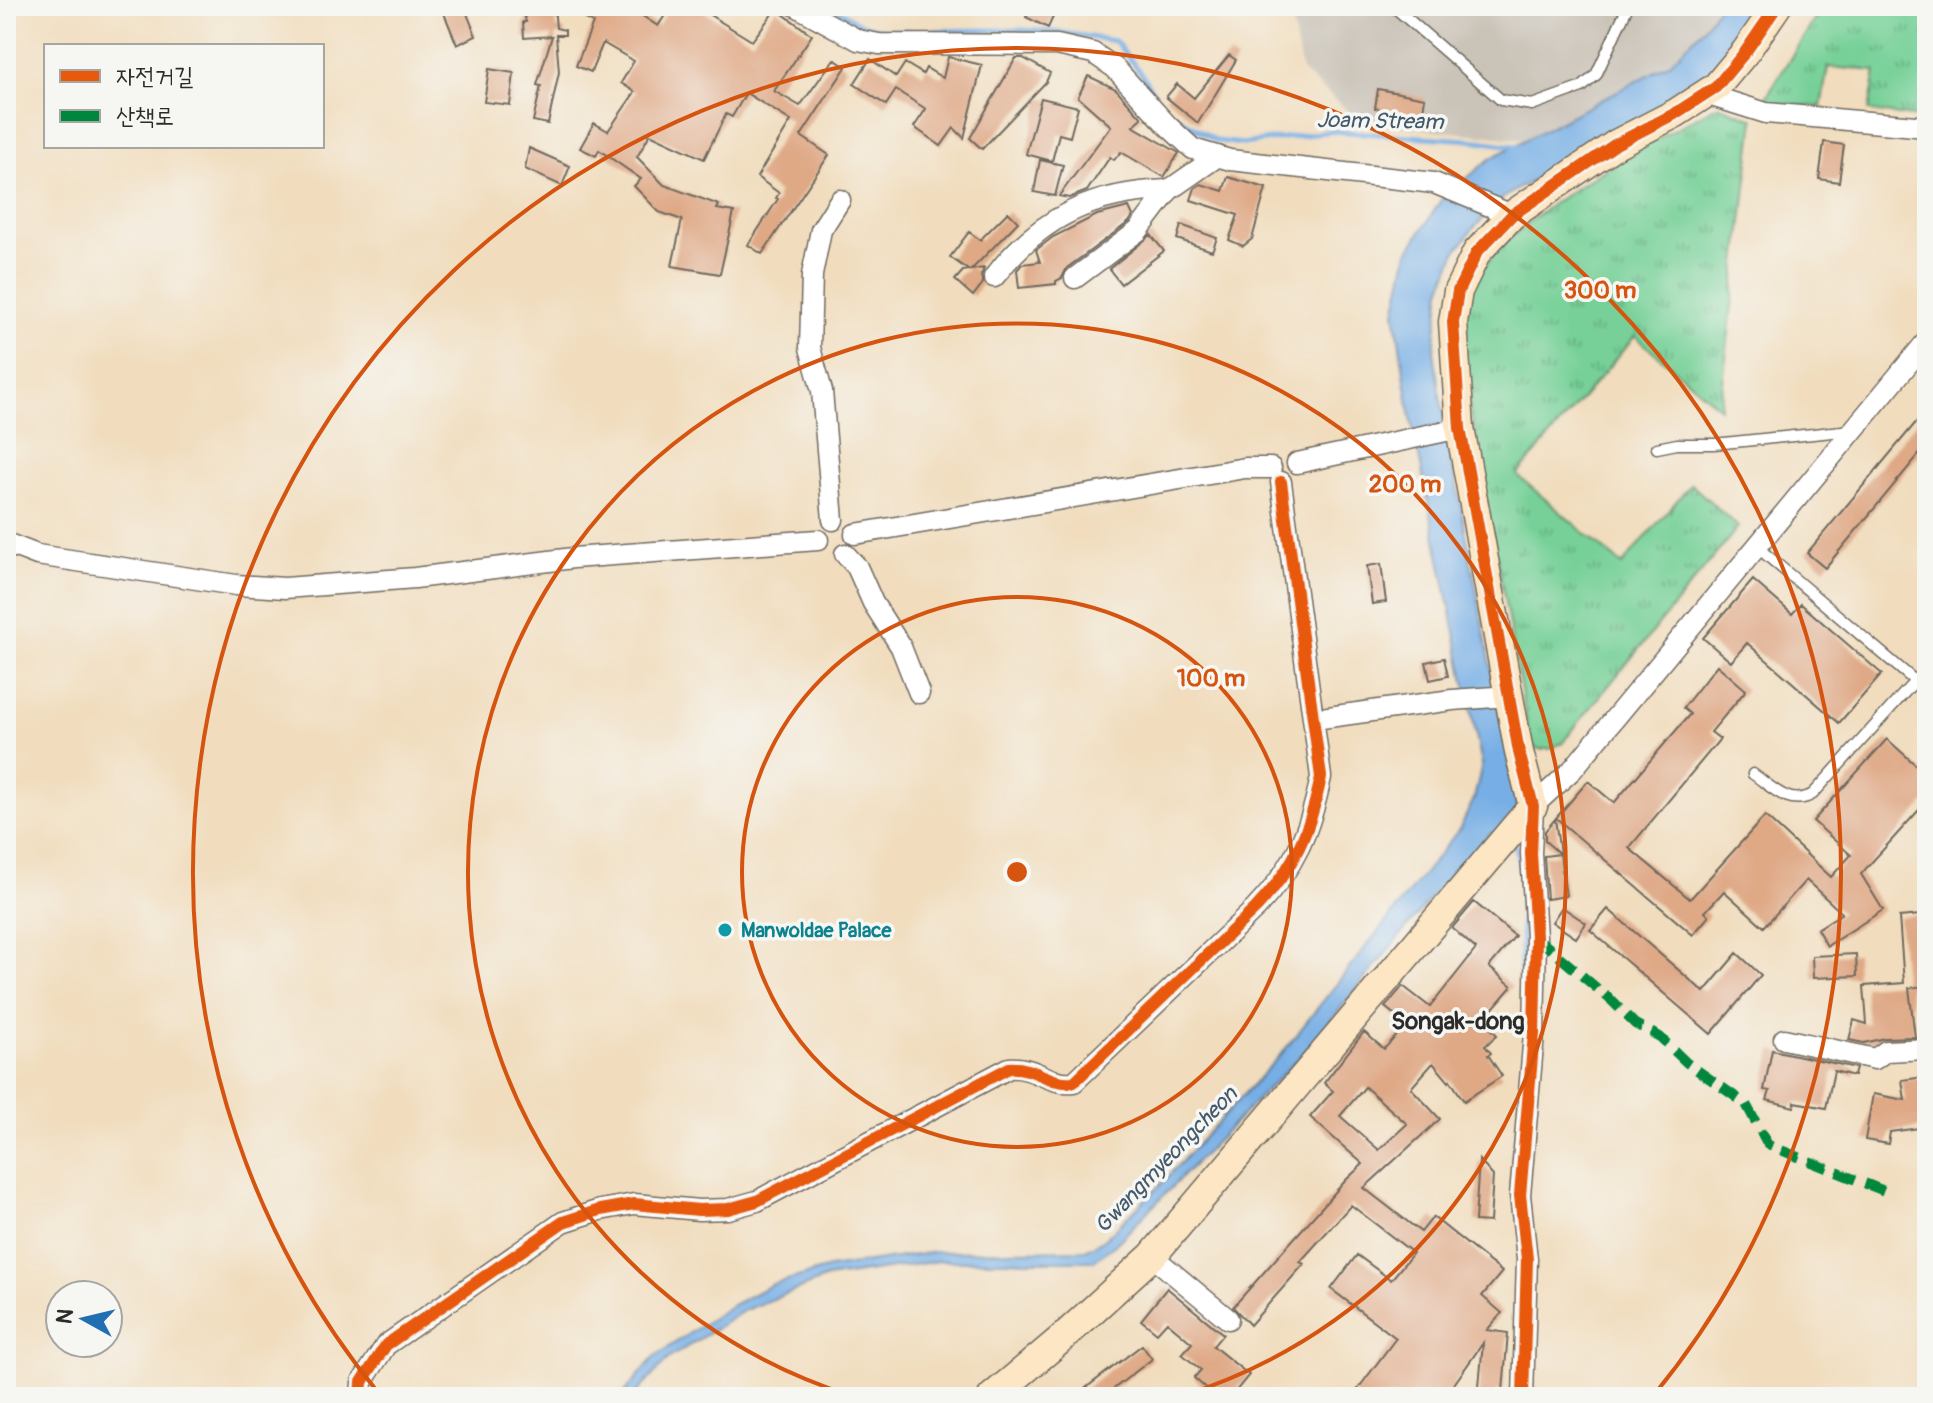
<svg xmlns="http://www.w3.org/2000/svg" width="1933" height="1403" viewBox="0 0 1933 1403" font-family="Pangolin,'Poor Story',sans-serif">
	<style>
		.industrial { fill: #cac3b8 }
		.grass { fill: url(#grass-tufts); stroke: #507e61; stroke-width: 2 }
		.water { fill: #76aee5; stroke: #506c88; stroke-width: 2 }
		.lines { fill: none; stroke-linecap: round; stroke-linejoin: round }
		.stream { stroke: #76aee5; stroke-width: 5 }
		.building { fill: #dfa986; fill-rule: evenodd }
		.lane-casing { stroke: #70695e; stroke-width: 13 }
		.street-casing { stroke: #70695e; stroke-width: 23 }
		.secondary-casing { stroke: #70695e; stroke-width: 31 }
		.lane { stroke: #fff; stroke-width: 10 }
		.street { stroke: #fff; stroke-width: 20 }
		.secondary { stroke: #fce6c4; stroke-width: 28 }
		.quiet { stroke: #00873e; stroke-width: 10; stroke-dasharray: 20 10; stroke-linecap: butt }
		.cycleway-casing { stroke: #f6f6f2; stroke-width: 17 }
		.cycleway { stroke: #e8590c; stroke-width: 12 }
		.ring { fill: none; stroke: #d5540f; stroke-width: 4 }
		.culture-dot { fill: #0f9aa8; stroke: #f6f6f2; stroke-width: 3 }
		.labels { text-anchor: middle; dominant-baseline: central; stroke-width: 7; stroke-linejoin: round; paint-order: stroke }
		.culture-label { font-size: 20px; font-weight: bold; fill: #0d838f; stroke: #f6f6f2; text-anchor: start }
		.water-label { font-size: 22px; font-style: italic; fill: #45596c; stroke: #f6f6f2 }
		.quarter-label { font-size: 24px; font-weight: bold; fill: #2b2b2b; stroke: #f6f6f2 }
		.centre { fill: #d5540f; stroke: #f6f6f2; stroke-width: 4 }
		.ring-label { font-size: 24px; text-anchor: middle; font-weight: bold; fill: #d5540f; stroke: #f6f6f2; stroke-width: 7; stroke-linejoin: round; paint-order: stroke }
	</style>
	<defs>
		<pattern id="grass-tufts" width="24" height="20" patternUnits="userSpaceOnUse" patternTransform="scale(2)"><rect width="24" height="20" fill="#76d097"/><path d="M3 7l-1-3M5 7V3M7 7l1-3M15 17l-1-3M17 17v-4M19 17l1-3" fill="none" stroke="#61a97b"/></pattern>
	</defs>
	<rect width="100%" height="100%" fill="#f6f6f2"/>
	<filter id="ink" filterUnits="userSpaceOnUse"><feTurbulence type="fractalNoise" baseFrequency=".0125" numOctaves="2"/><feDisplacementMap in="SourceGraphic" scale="16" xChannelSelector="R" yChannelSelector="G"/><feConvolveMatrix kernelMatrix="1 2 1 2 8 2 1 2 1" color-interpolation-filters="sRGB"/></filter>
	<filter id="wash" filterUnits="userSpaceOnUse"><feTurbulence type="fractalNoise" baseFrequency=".006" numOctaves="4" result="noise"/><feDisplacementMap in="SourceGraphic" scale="32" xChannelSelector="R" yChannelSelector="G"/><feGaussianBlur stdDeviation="1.8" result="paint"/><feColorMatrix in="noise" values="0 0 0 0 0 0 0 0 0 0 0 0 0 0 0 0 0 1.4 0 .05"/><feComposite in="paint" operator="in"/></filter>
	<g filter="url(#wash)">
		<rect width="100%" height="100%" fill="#f1ddbe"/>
		<path class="industrial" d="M1289,6h430l-17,24 -33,34 -143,76 -165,-18 -59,-51z"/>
		<path class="grass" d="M1823,6h102l2,113 -58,-8 7,-40 -48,-4 -7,40 -58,-5z
			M1718,105l36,14 -34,289 -85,-72 -118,139 105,90 69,-81 47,43 -176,216 -12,6h-12l-8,-8 -68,-377c1,-28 1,-58 14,-84 36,-67 175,-136 242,-175z"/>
		<path class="water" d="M1719,6h43c-21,34 -45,64 -76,90l-167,92 -17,11 -28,29 -18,23 -15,39 -7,60 5,40 79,421 -16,19 -13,4 -58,64 -123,150 -192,196 -22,17h-155l-112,17 -82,32 -77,49 -35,38h-12l33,-40 78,-52 41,-21 56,-16 106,-16 150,-2 21,-12 53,-52 123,-133 178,-225 14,-29 8,-35 -72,-351 -15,-101 13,-60 33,-52 50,-42 178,-94 33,-34z"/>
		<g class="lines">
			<path class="stream" d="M831,6l29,18 27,7 134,-1 36,2 58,9 24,29 20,32
				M1165,110l52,31 26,3 89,-13 138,9 51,7
				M1514,843l8,31 -1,96"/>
		</g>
		<g id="blocks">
			<path class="building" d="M441,6h23l12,30 -19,9z
				M522,6h32l2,22 9,2v5h-9l3,37 -11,52 -15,-3 8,-35 -4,-1 15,-49 -28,2 -1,-16h3z
				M593,6h34l31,20 13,-20h24l57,35 24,-32 36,26 -38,56 26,15 34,-47 12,8 -45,69 28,19 -67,99 -14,-9 30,-46 -2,-1 3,-5 -22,-16 34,-56 -45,-28 -14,24 -6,-3 -22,45 -54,-25 -13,23 27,28 55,20 -2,4 17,3 -14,62 -48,-8 10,-46 -23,-8 -25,-26 7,-7 -42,-29 -3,6 -16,-8 14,-25 14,8 27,-39 -14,-9 13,-22 -31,-18 -12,29 -15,-6 17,-43 -8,-4z
				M1032,6h26l-10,22 -22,-11z
				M1229,55l7,5 -38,63 -32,-26 11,-13 17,14z
				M948,57l34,8 -18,73 -10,-10 -13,18 -27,-19 12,-18 -30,-19 -10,15 -32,-21 16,-25 26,18 9,-14 18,11 3,-6 17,10z
				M1016,58h7l27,15 -4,9 -64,67 -12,-11z
				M489,69l25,4 -4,32 -26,-3z
				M1088,76l28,13 26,29 -9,8 46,27 -15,24 -43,-25 -7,8 -4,-3 -23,34 -18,7 -10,-2 52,-70 -33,-29z
				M1378,89l47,9 -3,19 -47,-9z
				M1041,98l37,9 -8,30 -11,-3 -7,27 -26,-7z
				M1824,142l20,3 -5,37 -20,-3z
				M529,148l41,18 -8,20 -37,-17z
				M1040,160l23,5 -8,31 -21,-4z
				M1228,177l38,11 -14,51 -9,7 -14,-6 9,-25 -47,-15 4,-12 6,-4 22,7z
				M1129,207l4,9 -4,6 -62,46 -5,10 -6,3v3l-37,4 -2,-18 5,-6 18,-2 -4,-12 17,-13 44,-22z
				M1008,212l10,10 -47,48 13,-2 -3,8 2,7 -10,13 -18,-16 8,-9 5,-1 -18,-13 19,-25 11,8z
				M1181,225l36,13 -5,13 -35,-12z
				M1151,235l13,16 -43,33 -12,-15z
				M1918,420l9,7v18l-102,123 -18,-15z
				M1381,564l5,38 -14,2 -5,-38z
				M1753,580l39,34 9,-10 81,70 -43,49 -92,-80 -16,19 -28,-24z
				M1444,658l4,18 -18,4 -4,-18z
				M1717,665l29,25 -35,42 9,7 -91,109 61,51 75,-83 66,61 20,-22 -38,-34 74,-82 40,36v26l-66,73 22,36 -56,36 -10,-17 25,-16 -36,-33 -42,47 -40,-36 -19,21 4,4 -16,19 -137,-117 32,-37 26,22 76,-89 -7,-6z
				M1555,819l11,77 -19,3 -3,-43 16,-2 -15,-13v-10z
				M1474,902l41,34 -26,31 23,19 -29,34 14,15 -12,11 6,7 -3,2 14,21 -38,25 -14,-21 -1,2 -16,-19 -22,25 29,31 -76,69 57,44 12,-15 69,55 -20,24 20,17 -15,17 21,3 -5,58h-7l-1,6h-17l5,-54 -38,54h-93l44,-59 -65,-49 26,-34 34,25 22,-27 -62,-48 -51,57 4,2 -54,61 -17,-18 113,-127 17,-16 -53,-47 23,-26 -9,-8 40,-51 20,17 23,-24 -22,-18 18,-21 27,21 46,-58 -24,-21zM1365,1087l42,37 -28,26 -39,-34z
				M1562,907l24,16 -10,15 -24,-16z
				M1608,909l96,83 33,-39 24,22 -50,59 -121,-104z
				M1920,915l5,71 -16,2 6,49 -30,1 -21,5 -15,-3 5,-20 13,4 -3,-38 40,-3 -5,-66z
				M1856,954l1,22 -44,2 -1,-22z
				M1772,1050l84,18 -2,8 -20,-5 -8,37 -31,-6 -1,5 -27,-7 3,-9 -6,-1z
				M1925,1077l2,50 -37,5 -2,12 -23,-4 8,-46 32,6 -3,-20z
				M1479,1160l14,16 -3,46 -15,-1z
				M1167,1288l56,46 -10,12 36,29 -18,22h-15l-22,-19 7,-8 -19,-16 10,-11 -25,-21 -10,11 -16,-13z
				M1142,1345l10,14 -49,38h-29z"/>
		</g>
	</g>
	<g filter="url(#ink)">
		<use href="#blocks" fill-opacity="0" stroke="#70695e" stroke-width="2"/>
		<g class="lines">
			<defs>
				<path id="lane" d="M1393,6l108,94 31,5 50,-18 14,-12 32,-69
					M1657,448l20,-4h37l138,-14
					M1753,774c19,13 37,34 60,20l102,-113 -158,-134"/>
				<path id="street" d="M796,6l62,34 21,4 178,1 36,8 22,15 53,58 25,23 37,11 204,23 78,32
					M1705,94l61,19 161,14
					M994,277c46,-60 99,-85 175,-87
					M1075,278l63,-47 31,-41 49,-34
					M1297,463l163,-35
					M833,520l-11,-129 -12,-43 2,-73 9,-45 19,-30
					M855,534l390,-66h26
					M6,543l31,12 199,30 49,3 130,-10 158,-20 245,-18
					M845,554l12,13 16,36 28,44 18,46
					M1314,719l138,-19 57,-4
					M1784,1039l91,20 11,-8 41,-2
					M1152,1256l76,63
					M361,1397l1,-15 24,-37 177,-123 37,-12 34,-6 65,6 29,-1 29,-8 252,-133c27,-2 39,17 65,14l182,-174c39,-41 54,-77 65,-131l-40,-295
					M1523,1397l4,-138 -7,-64 14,-161 2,-97 -5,-84 2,-47 39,-36 355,-429"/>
				<path id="secondary" d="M992,1397l68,-57 92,-84 381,-450 -14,-54 -59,-324 -7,-106 5,-31 19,-39 35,-37 104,-71 60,-31 40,-26 30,-36 31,-45"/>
			</defs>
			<use href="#lane" class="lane-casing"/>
			<use href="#street" class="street-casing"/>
			<use href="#secondary" class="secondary-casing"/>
			<use href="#lane" class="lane"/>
			<use href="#street" class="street"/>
			<use href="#secondary" class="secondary"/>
			<path class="quiet" d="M1536,937l75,63 24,24 25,13 27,26 59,41 22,41 124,49"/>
			<defs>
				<path id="cycleway" d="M361,1397l1,-15 24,-37 177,-123 37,-12 34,-6 65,6 29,-1 29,-8 252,-133c27,-2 39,17 65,14l182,-174c39,-41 54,-77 65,-131l-40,-295
					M1523,1397l4,-138 -7,-64 14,-161 2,-97 -5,-84 2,-47 -14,-54 -59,-324 -7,-106 5,-31 19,-39 35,-37 104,-71 60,-31 40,-26 30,-36 31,-45"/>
			</defs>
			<use href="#cycleway" class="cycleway-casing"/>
			<use href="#cycleway" class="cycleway"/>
		</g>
	</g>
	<g class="ring">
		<circle cx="1017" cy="872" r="275"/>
		<path d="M852 1396A549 549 0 1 1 1182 1396"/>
		<path d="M381 1396A824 824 0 1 1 1653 1396"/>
	</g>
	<circle class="culture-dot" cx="725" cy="930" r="8"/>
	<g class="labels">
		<g class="culture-label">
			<text x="741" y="930">Manwoldae Palace</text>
		</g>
		<g class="water-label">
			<text transform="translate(1380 121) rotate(1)">Joam Stream</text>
			<text transform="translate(1166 1160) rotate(-46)">Gwangmyeongcheon</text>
		</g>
		<g class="quarter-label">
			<text x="1458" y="1021">Songak-dong</text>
		</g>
	</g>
	<circle cx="1017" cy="872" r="12" class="centre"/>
	<g class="ring-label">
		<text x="1600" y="298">300 m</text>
		<text x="1405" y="492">200 m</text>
		<text x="1211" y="686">100 m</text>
	</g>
	<rect width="1933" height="1403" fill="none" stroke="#f6f6f2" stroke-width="32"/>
	<rect x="44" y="44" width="280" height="104" fill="#f6f6f2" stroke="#a5a5a2" stroke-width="2"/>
	<rect x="60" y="70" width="40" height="12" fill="#e8590c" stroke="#a5a5a2" stroke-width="2"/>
	<text x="116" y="84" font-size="24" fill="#2b2b2b">자전거길</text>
	<rect x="60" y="110" width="40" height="12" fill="#00873e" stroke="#a5a5a2" stroke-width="2"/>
	<text x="116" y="124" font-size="24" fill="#2b2b2b">산책로</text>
	<g transform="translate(84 1319) rotate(278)"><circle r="38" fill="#f6f6f2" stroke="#a5a5a2" stroke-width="2"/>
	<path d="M0-6L14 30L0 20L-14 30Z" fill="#1f6fb2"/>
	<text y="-12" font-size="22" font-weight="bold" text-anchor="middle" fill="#2b2b2b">N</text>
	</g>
</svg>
